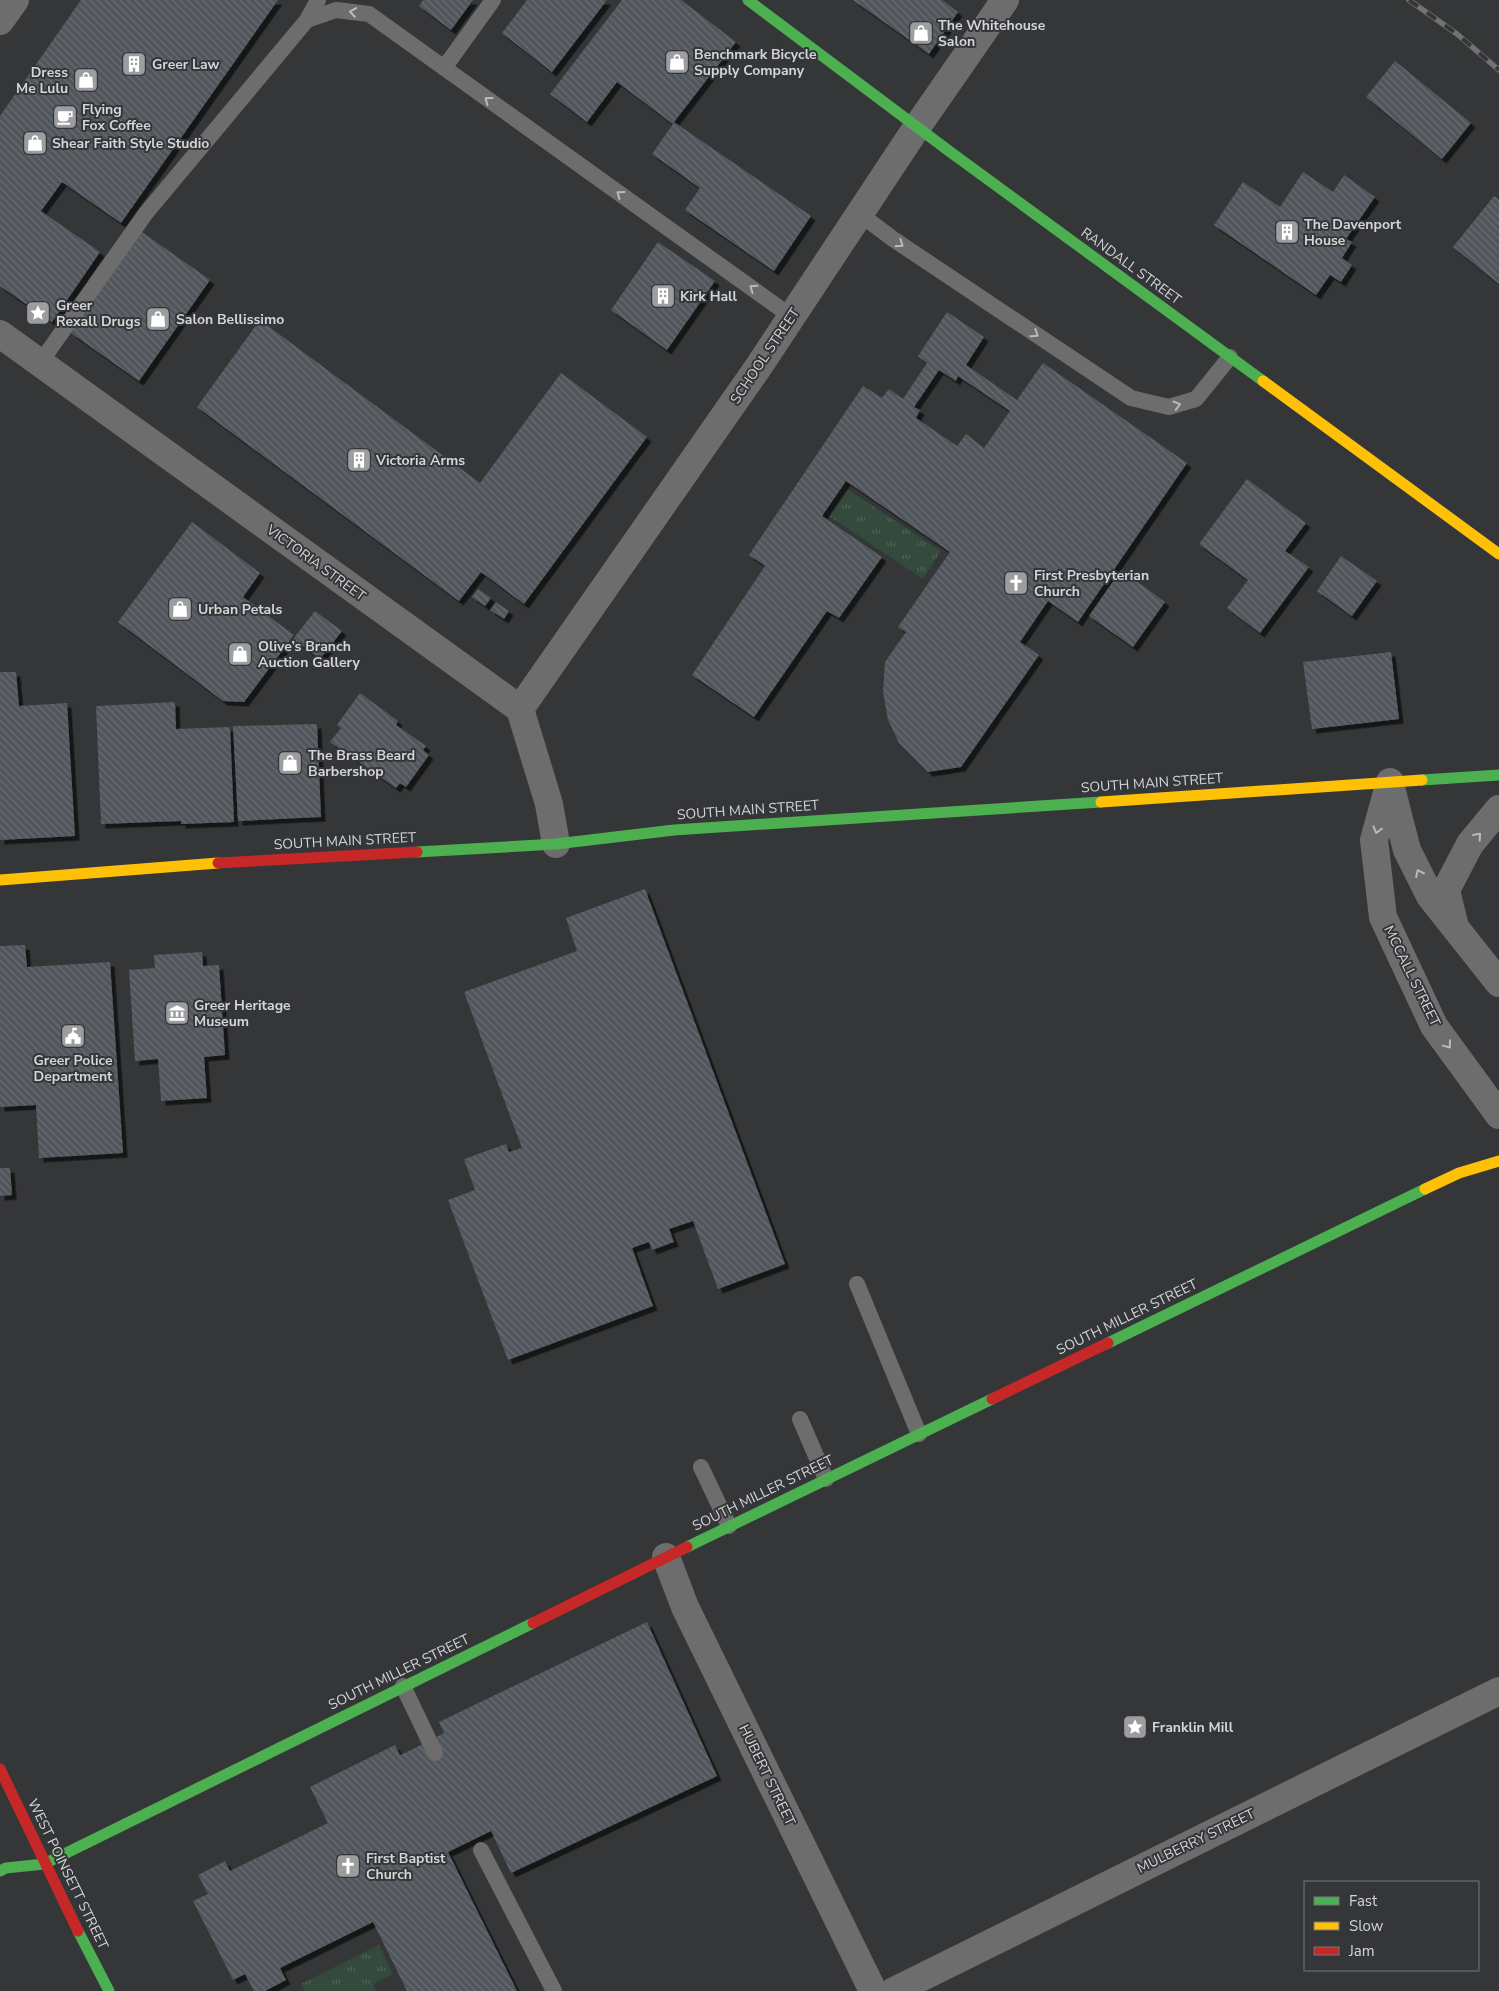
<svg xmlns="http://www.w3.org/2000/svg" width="1499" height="1991" viewBox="0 0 1499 1991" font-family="'Nunito Sans',sans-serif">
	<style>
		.grass { fill: url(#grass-tufts) }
		.building { fill: url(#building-back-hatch); fill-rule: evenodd; filter: url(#shadow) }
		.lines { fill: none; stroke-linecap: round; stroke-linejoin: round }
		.lane { stroke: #6e6d6e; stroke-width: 16 }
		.street { stroke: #6e6d6e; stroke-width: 28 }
		.fast { stroke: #4caf50; stroke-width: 11 }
		.slow { stroke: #ffc107; stroke-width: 11 }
		.jam { stroke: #c62828; stroke-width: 11 }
		.rail-casing { stroke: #717272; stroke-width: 5.5 }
		.rail { stroke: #343639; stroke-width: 4; stroke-dasharray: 11; stroke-linecap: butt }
		.oneway { stroke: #babbbd }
		.labels { text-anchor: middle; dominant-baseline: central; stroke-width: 4; stroke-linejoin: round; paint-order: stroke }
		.poi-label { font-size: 14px; font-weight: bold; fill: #d4d5d7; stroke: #343639; text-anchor: start }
		.street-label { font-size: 14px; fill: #d4d5d7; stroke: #343639 }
	</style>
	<defs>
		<pattern id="grass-tufts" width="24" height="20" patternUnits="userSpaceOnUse" patternTransform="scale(1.25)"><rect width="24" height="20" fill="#344a3d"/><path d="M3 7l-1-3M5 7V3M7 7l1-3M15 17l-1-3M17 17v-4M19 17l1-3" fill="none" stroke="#506358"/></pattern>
		<pattern id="building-back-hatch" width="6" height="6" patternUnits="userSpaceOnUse" patternTransform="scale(1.25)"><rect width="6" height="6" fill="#51565c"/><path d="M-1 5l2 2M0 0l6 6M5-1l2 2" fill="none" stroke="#696d73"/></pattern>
		<filter id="shadow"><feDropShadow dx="4.5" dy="4.5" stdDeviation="0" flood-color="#0009"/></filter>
	</defs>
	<rect width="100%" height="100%" fill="#353638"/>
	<path class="grass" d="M847,489l94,62 -18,28 -94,-63z
		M379,1945l14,29 -20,10 3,7h-72l-3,-7z"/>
	<path class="building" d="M278,0l-157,223 -59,-41 -21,29 59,41 -48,70 -52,-36v-170l81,-116z
		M423,0h50l-22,30 -32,-24z
		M527,0h80l-55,72 -50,-39z
		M622,0h59l55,42 -62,80 137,94 -37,55 -89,-61 15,-22 -48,-34 21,-30 -56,-42 -30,40 -37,-28z
		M853,0h89l16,12 -29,42z
		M1395,61l76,62 -29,36 -76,-62z
		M1303,172l30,20 11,-17 31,22 -29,42 6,3 -10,16 10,7 -11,17 -11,-7 -14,20 -102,-70 29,-43 37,25z
		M1494,196l5,4v84l-46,-37z
		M142,232l68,48 -71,101 -68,-48z
		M658,242l57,39 -48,69 -56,-40z
		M947,312l37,25 -18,28 51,35 26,-37 144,100 -109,159 -30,-21 -28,41 19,13 -78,112 -33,5 -29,-29 -11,-23 -5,-28 2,-30 21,-30 -8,-5 52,-75 -104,-71 -24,35 60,41 -43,61 -12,-7 -73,106 -62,-42 73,-109 -16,-11 114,-169 19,12 7,-9 14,10 24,-36 -9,-7zM939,370l17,11 2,-5 52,35 -26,37 -18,-14 -9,12 -41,-28 4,-8 -6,-3z
		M260,320l220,163 81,-110 86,64 -123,167 -43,-32 -22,29 -262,-194z
		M1247,479l59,44 -21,28 24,16 -49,66 -33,-25 21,-28 -49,-36z
		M192,522l68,51 -17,24 51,38 -50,67 -21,-1 -105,-79z
		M1341,556l36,25 -25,35 -35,-25z
		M1121,570l44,32 -32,45 -44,-31z
		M478,589l13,9 -6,8 -13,-9z
		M496,602l13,9 -5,8 -14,-9z
		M315,611l27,20 -22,28 -27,-20z
		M1391,652l8,67 -87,10 -9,-67z
		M0,672h16l3,34 48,-3 8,133 -75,4z
		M360,693l38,28 -2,4 30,21 -3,4 6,5 -23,32 -6,-4 -4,5 -66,-46 11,-14 -4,-3z
		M175,702l1,27 54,-2 4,95 -53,2v-3l-80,3 -5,-118z
		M317,724l4,93 -83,4 -5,-95z
		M645,889l140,375 -67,25 -25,-68 -24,8 5,13 -22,8 -3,-8 -17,6 21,58 -145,54 -60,-160 27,-10 -11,-31 42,-15 3,8 13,-4 -58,-156 113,-41 -11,-33z
		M25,945l2,22 83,-5 13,191 -84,5 -3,-53 -36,2v-161z
		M202,952l1,14 16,-1 6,90 -21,2 3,41 -46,3 -3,-42 -23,2 -6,-91 26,-2 -1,-13z
		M0,1168h10l2,27 -12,1z
		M647,1622l70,154 -206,97 -20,-42 -43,21 69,139h-110l-34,-69 -93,46 6,12 -21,11h-11l-9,-17 -12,6 -40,-79 15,-7 -10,-19 27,-14 5,10 98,-48 -18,-36 85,-42 5,10 5,-2 39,-20 -5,-11z"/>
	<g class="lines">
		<path class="lane" d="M307,20l11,-20
			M444,68l49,-68
			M861,215l32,24 238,159 38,9 27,-8 34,-42
			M40,363l106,-150 161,-193 29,-10 33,4 423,303
			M857,1284l62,150
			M800,1419l26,60
			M701,1467l28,59
			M403,1686l32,67
			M481,1850l73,141"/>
		<path class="street" d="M0,21l15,-21
			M0,334l520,375 29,95 7,40
			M520,709l239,-343 158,-239 88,-127
			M1390,782l-16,58 9,77 51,109 65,89
			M1390,784l17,66 23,46 69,87
			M1454,923l-8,-33 24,-46 29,-35
			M666,1557l19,50 188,384
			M894,1991l605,-300"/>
		<path class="fast" d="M748,0l201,151 314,230
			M1422,780l77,-5
			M417,852l139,-8 118,-14 427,-28
			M1108,1343l317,-154
			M687,1547l305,-148
			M0,1871l6,-3 38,-4 489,-241
			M78,1931l31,60"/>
		<path class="slow" d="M1263,381l236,173
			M1101,802l321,-22
			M0,880l218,-17
			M1425,1189l34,-16 40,-12"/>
		<path class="jam" d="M218,863l199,-11
			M992,1399l116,-56
			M533,1623l154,-76
			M0,1769l78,162"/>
		<defs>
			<path id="rail" d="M1409,0l48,34 42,36"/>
		</defs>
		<use href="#rail" class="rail-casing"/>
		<use href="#rail" class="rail"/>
	</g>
	<defs><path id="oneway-chevron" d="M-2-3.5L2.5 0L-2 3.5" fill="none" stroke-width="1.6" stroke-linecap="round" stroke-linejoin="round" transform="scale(1.25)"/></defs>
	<g class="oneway">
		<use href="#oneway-chevron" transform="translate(353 12) rotate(-172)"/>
		<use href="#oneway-chevron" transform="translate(488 100) rotate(-144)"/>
		<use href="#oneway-chevron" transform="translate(620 194) rotate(-144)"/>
		<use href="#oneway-chevron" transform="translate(900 244) rotate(34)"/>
		<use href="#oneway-chevron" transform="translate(753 288) rotate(-145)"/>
		<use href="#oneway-chevron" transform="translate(1035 334) rotate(34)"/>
		<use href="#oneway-chevron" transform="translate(1177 405) rotate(-16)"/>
		<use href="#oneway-chevron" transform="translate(1377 830) rotate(105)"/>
		<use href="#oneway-chevron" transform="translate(1478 836) rotate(-49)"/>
		<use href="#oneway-chevron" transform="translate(1419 873) rotate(-116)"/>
		<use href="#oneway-chevron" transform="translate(1448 1045) rotate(53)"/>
	</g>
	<defs>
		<symbol id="shop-square" viewBox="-11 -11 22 22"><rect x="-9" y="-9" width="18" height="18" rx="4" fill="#9c9d9f" stroke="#343639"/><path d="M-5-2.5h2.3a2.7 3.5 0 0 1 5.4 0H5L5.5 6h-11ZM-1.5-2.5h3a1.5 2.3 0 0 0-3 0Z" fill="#fff"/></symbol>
		<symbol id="building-square" viewBox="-11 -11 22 22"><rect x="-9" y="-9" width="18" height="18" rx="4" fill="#9c9d9f" stroke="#343639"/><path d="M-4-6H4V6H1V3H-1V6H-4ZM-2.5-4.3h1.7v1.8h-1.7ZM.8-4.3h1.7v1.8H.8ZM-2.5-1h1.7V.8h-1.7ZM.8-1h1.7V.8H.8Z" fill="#fff"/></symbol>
		<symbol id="cafe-square" viewBox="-11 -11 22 22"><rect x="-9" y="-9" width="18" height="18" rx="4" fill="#9c9d9f" stroke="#343639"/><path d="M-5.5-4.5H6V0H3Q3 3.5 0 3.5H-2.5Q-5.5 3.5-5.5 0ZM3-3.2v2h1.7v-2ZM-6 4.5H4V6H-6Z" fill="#fff"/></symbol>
		<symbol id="sight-square" viewBox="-11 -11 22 22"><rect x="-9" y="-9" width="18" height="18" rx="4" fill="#9c9d9f" stroke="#343639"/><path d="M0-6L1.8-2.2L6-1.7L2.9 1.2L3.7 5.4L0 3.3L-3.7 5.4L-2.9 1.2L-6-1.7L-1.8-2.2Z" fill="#fff"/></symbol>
		<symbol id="church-square" viewBox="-11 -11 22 22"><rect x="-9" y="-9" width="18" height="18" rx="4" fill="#9c9d9f" stroke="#343639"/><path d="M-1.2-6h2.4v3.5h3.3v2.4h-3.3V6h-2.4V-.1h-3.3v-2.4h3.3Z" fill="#fff"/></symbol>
		<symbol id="museum-square" viewBox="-11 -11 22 22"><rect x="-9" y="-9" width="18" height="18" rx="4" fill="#9c9d9f" stroke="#343639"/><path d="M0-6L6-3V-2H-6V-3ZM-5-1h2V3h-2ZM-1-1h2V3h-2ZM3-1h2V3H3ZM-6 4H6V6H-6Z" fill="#fff"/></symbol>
		<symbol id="civic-square" viewBox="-11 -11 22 22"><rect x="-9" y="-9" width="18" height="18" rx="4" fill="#9c9d9f" stroke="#343639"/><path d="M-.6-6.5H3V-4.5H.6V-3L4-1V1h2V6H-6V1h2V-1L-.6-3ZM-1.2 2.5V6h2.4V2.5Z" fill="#fff"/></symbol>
	</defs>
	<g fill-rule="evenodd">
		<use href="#shop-square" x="907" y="19" width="28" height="28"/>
		<use href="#shop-square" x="663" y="48" width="28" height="28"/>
		<use href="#building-square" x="120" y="50" width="28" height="28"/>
		<use href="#shop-square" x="72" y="66" width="28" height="28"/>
		<use href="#cafe-square" x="51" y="103" width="28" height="28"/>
		<use href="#shop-square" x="21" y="129" width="28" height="28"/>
		<use href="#building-square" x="1273" y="218" width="28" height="28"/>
		<use href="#building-square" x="649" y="282" width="28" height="28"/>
		<use href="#sight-square" x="24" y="299" width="28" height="28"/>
		<use href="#shop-square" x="144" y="305" width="28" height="28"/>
		<use href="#building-square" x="345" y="446" width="28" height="28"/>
		<use href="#church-square" x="1002" y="569" width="28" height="28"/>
		<use href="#shop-square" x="166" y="595" width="28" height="28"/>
		<use href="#shop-square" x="226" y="640" width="28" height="28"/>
		<use href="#shop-square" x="276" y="749" width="28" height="28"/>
		<use href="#museum-square" x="163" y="999" width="28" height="28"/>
		<use href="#civic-square" x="59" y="1022" width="28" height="28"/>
		<use href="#sight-square" x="1121" y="1713" width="28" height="28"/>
		<use href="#church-square" x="334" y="1852" width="28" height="28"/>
	</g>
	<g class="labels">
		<g class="poi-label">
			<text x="938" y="25">The Whitehouse<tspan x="938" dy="16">Salon</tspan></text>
			<text x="694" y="54">Benchmark Bicycle<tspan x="694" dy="16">Supply Company</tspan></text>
			<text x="152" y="64">Greer Law</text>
			<text x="68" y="72" text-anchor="end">Dress<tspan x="68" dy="16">Me Lulu</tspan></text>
			<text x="82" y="109">Flying<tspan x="82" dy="16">Fox Coffee</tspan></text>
			<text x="52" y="143">Shear Faith Style Studio</text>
			<text x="1304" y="224">The Davenport<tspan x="1304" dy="16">House</tspan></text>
			<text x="680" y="296">Kirk Hall</text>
			<text x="56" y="305">Greer<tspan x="56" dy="16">Rexall Drugs</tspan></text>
			<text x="176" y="319">Salon Bellissimo</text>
			<text x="376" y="460">Victoria Arms</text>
			<text x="1034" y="575">First Presbyterian<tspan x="1034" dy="16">Church</tspan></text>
			<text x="198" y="609">Urban Petals</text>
			<text x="258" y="646">Olive’s Branch<tspan x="258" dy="16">Auction Gallery</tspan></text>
			<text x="308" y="755">The Brass Beard<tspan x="308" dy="16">Barbershop</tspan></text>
			<text x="194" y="1005">Greer Heritage<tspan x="194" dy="16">Museum</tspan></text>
			<text x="73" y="1060" text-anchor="middle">Greer Police<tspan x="73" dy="16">Department</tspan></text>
			<text x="1152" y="1727">Franklin Mill</text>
			<text x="366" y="1858">First Baptist<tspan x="366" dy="16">Church</tspan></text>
		</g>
		<g class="street-label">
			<text transform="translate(1131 266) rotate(36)">RANDALL STREET</text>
			<text transform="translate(765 356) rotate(-56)">SCHOOL STREET</text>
			<text transform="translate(316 563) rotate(36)">VICTORIA STREET</text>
			<text transform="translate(1152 783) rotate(-4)">SOUTH MAIN STREET</text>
			<text transform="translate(748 810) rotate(-4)">SOUTH MAIN STREET</text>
			<text transform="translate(345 841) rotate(-3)">SOUTH MAIN STREET</text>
			<text transform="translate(1412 976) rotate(64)">MCCALL STREET</text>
			<text transform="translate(1127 1317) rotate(-26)">SOUTH MILLER STREET</text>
			<text transform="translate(763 1493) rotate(-26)">SOUTH MILLER STREET</text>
			<text transform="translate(399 1672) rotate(-26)">SOUTH MILLER STREET</text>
			<text transform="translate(767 1775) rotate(64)">HUBERT STREET</text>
			<text transform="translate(1196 1841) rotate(-26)">MULBERRY STREET</text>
			<text transform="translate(68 1874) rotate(64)">WEST POINSETT STREET</text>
		</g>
	</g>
	<rect x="1304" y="1881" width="175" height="90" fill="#343639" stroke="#747678"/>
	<rect x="1314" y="1897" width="25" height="8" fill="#4caf50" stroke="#747678"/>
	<text x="1349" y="1906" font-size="15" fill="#d4d5d7">Fast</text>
	<rect x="1314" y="1922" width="25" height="8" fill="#ffc107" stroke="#747678"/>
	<text x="1349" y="1931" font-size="15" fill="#d4d5d7">Slow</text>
	<rect x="1314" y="1947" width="25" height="8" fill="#c62828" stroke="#747678"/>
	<text x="1349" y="1956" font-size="15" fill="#d4d5d7">Jam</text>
</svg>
